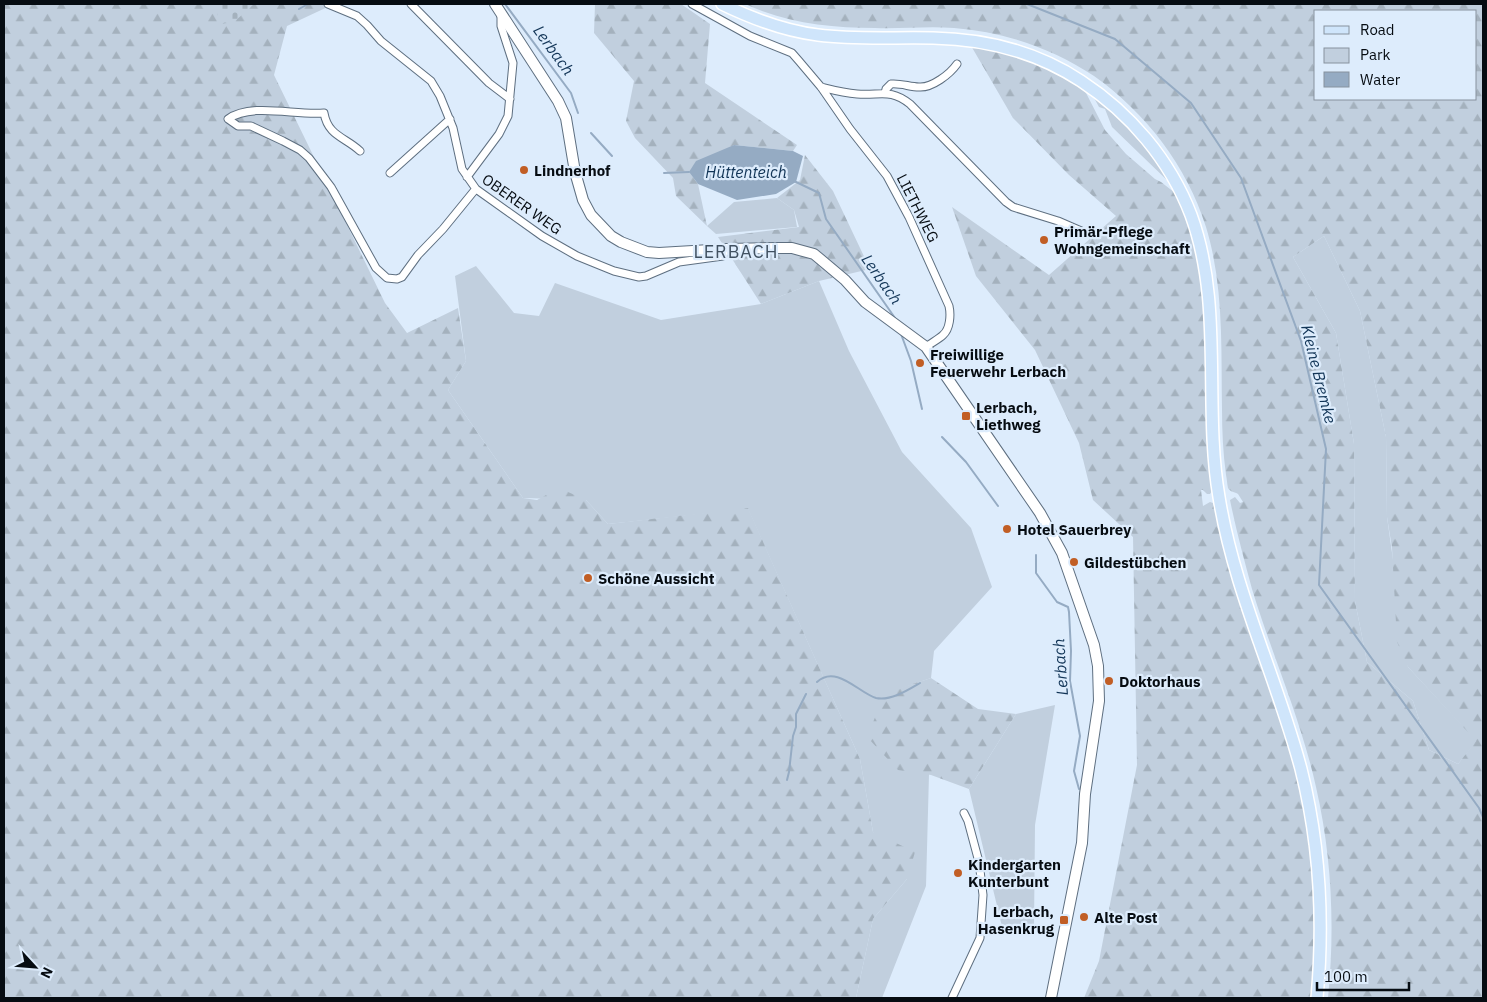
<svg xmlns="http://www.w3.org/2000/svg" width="1487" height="1002" viewBox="0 0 1487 1002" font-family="'IBM Plex Sans',sans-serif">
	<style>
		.green { fill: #c1cfde }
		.forest { fill: url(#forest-firs); fill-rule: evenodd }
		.cemetery { fill: url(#cemetery-stones) }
		.water { fill: #95abc3 }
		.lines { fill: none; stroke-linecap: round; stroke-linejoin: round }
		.stream { stroke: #95abc3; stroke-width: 2 }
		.street-casing { stroke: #5e6f80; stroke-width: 9 }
		.secondary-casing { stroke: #5e6f80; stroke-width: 12 }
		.primary-casing { stroke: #fff; stroke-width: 14 }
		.street { stroke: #fff; stroke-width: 7 }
		.secondary { stroke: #fff; stroke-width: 10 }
		.primary { stroke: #cfe5fb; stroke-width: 11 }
		.poi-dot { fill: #c15e25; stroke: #ddecfc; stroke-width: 2 }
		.labels { text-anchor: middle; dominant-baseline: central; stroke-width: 4.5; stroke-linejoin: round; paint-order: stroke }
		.poi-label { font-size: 15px; font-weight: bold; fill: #060c12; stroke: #ddecfc; text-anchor: start }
		.street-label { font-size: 15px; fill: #060c12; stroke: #ddecfc }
		.water-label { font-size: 16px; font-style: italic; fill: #123557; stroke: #ddecfc }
		.quarter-label { font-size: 18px; letter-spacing: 1px; fill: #415161; stroke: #ddecfc }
	</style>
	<defs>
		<pattern id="forest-firs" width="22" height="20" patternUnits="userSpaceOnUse" patternTransform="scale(1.25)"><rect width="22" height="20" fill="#c1cfde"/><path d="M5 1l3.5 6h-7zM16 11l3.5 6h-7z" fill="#a4b1bd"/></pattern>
		<pattern id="cemetery-stones" width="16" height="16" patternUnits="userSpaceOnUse" patternTransform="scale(1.25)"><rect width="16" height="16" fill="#c1cfde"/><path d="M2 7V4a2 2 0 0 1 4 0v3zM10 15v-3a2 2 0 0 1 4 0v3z" fill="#a4b1bd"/></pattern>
	</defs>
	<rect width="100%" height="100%" fill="#ddecfc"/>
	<path class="green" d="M1092,94l25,19 38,42 15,28 -58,-56 -7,-18 -6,-2z
		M777,198l17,12 3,17 -81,7 -9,-8 27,-24z
		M1324,236l36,75 26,126 1,80 21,150 69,74 -19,23 -29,-14 -16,-49 -46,-39 -12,-61 -1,-157 -18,-111 -43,-76z
		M476,266l38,47 25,3 16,-33 106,37 100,-16 58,-23 30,70 53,101 69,76 21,59 -58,64 -3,27 -46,16 44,80 -3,112 -44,112h-26l17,-79 34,-40 -34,-47 -13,-73 -112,-250 -140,15 -22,-24 -63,-2 -75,-108 18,-29 -11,-85z
		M1055,705l-20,120 -1,102 -30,8 -35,-146 47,-75z"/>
	<path class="forest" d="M4,4h330l-47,22 -13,49 111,228 22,30 51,-25 8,53 -18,29 75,108 14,2 22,-12 27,12 22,24 140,-16 112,251 13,73 42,20 -8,27 -34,40 -17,79h-852z
		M595,4h86l29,20 -5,59 92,62 -4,6 -59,-6 -45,27 9,12 9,42 -31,-30 -3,-18 -38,-40 -9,-17 8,-40 -40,-48z
		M745,4h738v994h-155c7,-71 4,-141 -12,-211 -15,-68 -44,-132 -64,-198 -8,-30 -16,-59 -22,-89l5,-3 5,6 3,-1 -5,-8c-3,-2 -8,-2 -10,-6 -1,-4 -1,-9 -2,-13 -3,-22 -4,-44 -4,-66 -1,-61 2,-123 -16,-182 -19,-61 -60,-114 -112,-151 -42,-28 -90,-44 -140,-48 -27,-2 -53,1 -79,0 -45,0 -89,-5 -130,-24zM1316,11h160v88h-160zM1324,236l36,75 26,126 1,80 5,31 5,94 11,25 68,74 -18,23 -29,-14 -16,-49 -46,-39 -12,-61 -1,-157 -18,-111 -43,-76z
		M970,44l52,12 54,26 9,9 20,39 21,24 29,25 6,3 18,14 9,21 16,70 10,201 -4,6h-3l-4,-4h-2l2,16 7,-4 6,2 82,266 17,101 -1,127h-230l15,-37 38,-196 -4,-228 -40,-37 -14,-57 -44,-93 -59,-74 -24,-69 97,68 67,-59 -47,-41 -56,-57z
		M805,155l28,36 37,78 -51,12 -58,23 -43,-67 81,-10 -5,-17 -17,-12 23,-18z
		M931,678l47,31 38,5 -47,75 -38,-14 -33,-5 -31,-33 18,-44z"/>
	<path class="cemetery" d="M215,4h39l-20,18 -14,2z"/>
	<path class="water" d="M734,145l59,6 10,5 -7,26 -20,12 -39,6 -39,-16 -9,-12 7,-11z"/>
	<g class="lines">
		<path class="stream" d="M505,4l66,89 7,20
			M1027,4l88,35 76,64 50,75 60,163 25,108 -7,136 160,223 4,9
			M299,9l9,-5
			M591,133l21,23
			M664,173l25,-1
			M794,181l25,12 7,26 69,99
			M901,334l10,27 11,48
			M942,437l24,25 32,44
			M1036,555v18l21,29 11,5 1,5 2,39 -1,30 10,55 -6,35 5,18
			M817,682c19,-18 42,11 59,16 15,3 32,-8 44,-15
			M787,780l2,-8 4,-36 3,-9v-13l10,-20"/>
		<defs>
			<path id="street" d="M328,4l29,12 10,9 14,16 50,40 9,15 13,32 9,41 14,20 66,47 35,20 37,15 25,6 7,-1 33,-14 44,-6 4,-7
				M411,4l78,79 21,16
				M692,4l58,32 42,17 7,8 22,26 29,42 37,47 22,41 40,89c2,9 1,23 -6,29 -4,4 -12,8 -17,12
				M821,87c12,3 23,6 36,7 23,2 33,-6 53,10l96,98 7,5 45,14 23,10
				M885,93l1,-4 5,-5c10,-1 19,3 28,3 13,1 31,-13 38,-23
				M360,151c-15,-14 -32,-15 -36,-38 -28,3 -72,-11 -96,6l10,7h13l32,15 17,9 9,8 22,29 45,81 11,10 10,1 5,-2 16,-22 25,-26 31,-38
				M390,173l60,-54
				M467,177l32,-43 9,-18 5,-53 -12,-37v-13
				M952,998l28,-60 3,-43 -4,-33 -11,-41 -4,-8"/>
			<path id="secondary" d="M495,4l63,97 8,17 9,54 8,28 8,15 20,21 10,6 26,10 12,1 68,-4 50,-1h15l22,6 31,26 20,22 61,45 114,166 22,40 32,92 4,21 1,35 -14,93 -3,49 -31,155"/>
			<path id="primary" d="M722,4c31,15 62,27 96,31 39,5 77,2 115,3 53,1 104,14 148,43 49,32 89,79 110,134 33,90 12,189 28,282 15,94 58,181 82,272 19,75 23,152 16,229"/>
		</defs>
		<use href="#street" class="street-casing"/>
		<use href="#secondary" class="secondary-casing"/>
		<use href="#primary" class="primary-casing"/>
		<use href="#street" class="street"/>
		<use href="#secondary" class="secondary"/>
		<use href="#primary" class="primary"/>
	</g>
	<g class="poi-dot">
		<circle cx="524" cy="170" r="5"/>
		<circle cx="1044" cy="240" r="5"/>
		<circle cx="920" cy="363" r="5"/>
		<rect x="961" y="411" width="10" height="10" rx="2.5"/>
		<circle cx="1007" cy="529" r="5"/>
		<circle cx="1074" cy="562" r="5"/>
		<circle cx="588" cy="578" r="5"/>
		<circle cx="1109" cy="681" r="5"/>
		<circle cx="958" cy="873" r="5"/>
		<circle cx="1084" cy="917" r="5"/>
		<rect x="1059" y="915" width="10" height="10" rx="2.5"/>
	</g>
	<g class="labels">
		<g class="poi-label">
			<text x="534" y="170">Lindnerhof</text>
			<text x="1054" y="231">Primär-Pflege<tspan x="1054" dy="17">Wohngemeinschaft</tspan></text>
			<text x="930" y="354">Freiwillige<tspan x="930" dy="17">Feuerwehr Lerbach</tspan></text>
			<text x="976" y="407">Lerbach,<tspan x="976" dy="17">Liethweg</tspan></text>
			<text x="1017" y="529">Hotel Sauerbrey</text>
			<text x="1084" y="562">Gildestübchen</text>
			<text x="598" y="578">Schöne Aussicht</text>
			<text x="1119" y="681">Doktorhaus</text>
			<text x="968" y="864">Kindergarten<tspan x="968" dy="17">Kunterbunt</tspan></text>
			<text x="1054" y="911" text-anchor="end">Lerbach,<tspan x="1054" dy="17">Hasenkrug</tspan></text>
			<text x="1094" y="917">Alte Post</text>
		</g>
		<g class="street-label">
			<text transform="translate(522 204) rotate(35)">OBERER WEG</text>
			<text transform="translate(918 208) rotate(63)">LIETHWEG</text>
		</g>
		<g class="water-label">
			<text transform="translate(554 50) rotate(54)">Lerbach</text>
			<text x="746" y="172">Hüttenteich</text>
			<text transform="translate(882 279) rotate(55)">Lerbach</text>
			<text transform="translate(1319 374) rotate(76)">Kleine Bremke</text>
			<text transform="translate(1060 667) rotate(-94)">Lerbach</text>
		</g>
		<g class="quarter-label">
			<text x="736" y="251">LERBACH</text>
		</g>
	</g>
	<rect width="1487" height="1002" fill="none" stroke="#060c12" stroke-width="10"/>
	<rect x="1314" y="10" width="162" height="90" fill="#ddecfc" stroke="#87929e"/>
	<rect x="1324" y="26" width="25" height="8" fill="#cfe5fb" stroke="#87929e"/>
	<text x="1360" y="35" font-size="15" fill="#060c12">Road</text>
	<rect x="1324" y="48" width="25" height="15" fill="#c1cfde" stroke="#87929e"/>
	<text x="1360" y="60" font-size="15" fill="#060c12">Park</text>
	<rect x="1324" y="72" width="25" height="15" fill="#95abc3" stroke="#87929e"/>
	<text x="1360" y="85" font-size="15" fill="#060c12">Water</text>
	<g transform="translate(35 967) rotate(116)" stroke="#ddecfc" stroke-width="4" paint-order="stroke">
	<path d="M0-4L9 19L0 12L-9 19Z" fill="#060c12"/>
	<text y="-8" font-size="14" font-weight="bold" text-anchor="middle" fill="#060c12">N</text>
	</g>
	<path d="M1317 982v8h92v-8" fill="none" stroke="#060c12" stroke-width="2.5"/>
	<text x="1324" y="982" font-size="15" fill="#060c12" stroke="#ddecfc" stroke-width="4" paint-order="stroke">100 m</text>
</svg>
